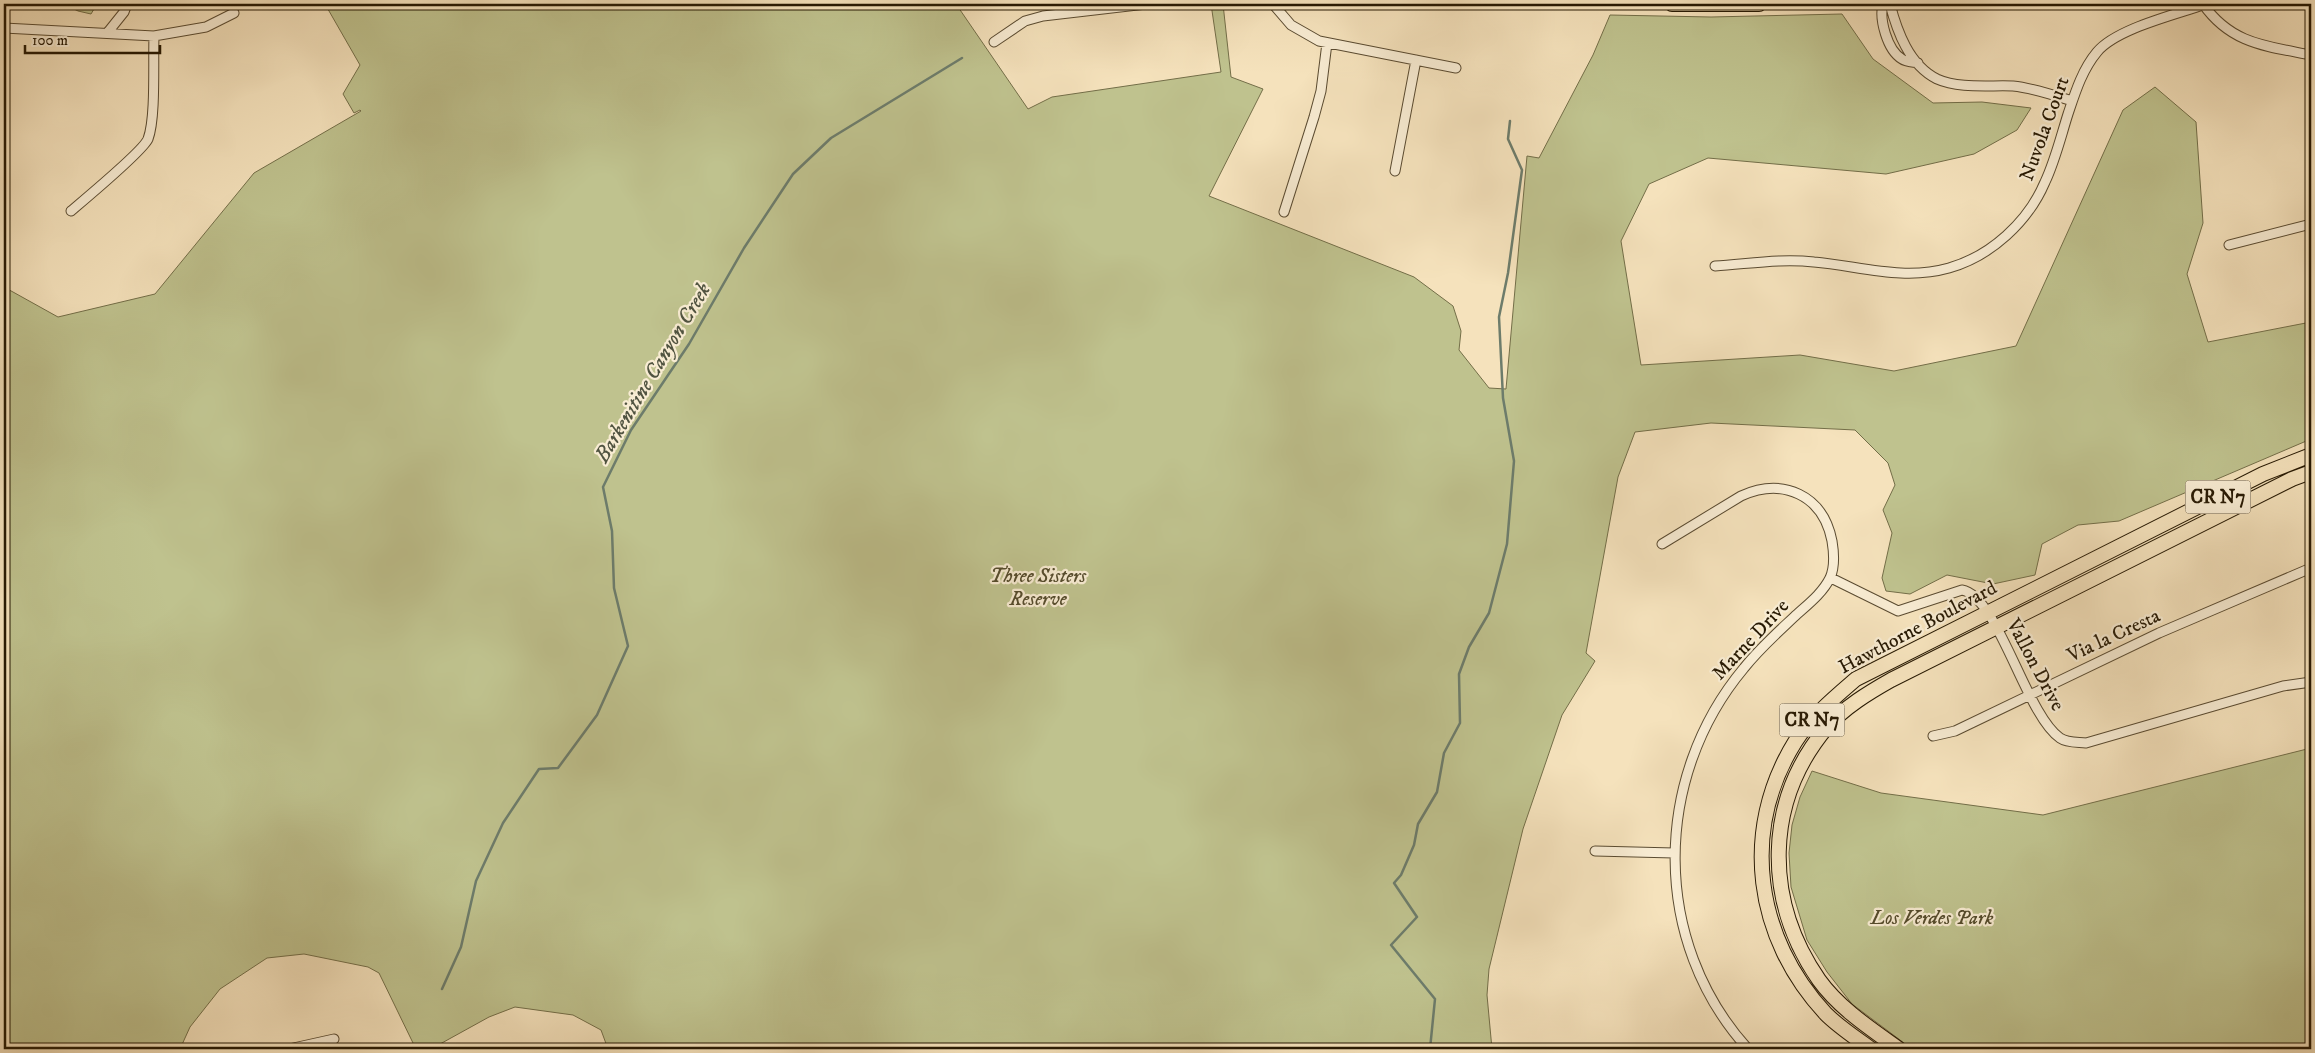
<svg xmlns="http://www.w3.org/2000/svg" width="2315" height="1053" viewBox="0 0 2315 1053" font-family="'IM FELL DW Pica',serif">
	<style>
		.green { fill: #bfc28e; stroke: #736e48 }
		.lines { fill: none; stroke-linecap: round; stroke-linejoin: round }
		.stream { stroke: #6d7c6b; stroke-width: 2.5 }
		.street-casing { stroke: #5a4b31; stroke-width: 11 }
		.primary-casing { stroke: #271903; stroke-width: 16 }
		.street { stroke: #f8ecd3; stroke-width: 9 }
		.primary { stroke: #f5e2bc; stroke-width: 14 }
		.labels { text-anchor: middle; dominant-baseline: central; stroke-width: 4.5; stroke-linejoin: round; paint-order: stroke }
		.shield { fill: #f8ecd3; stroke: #665841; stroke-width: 1 }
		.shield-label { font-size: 19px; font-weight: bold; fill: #271903 }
		.street-label { font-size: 20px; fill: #271903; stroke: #f8ecd3 }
		.park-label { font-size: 20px; font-style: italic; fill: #554c2d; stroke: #f8ecd3 }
		.water-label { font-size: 21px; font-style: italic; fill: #505340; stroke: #f8ecd3 }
	</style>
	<rect width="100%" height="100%" fill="#f5e2bc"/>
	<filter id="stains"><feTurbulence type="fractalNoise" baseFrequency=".004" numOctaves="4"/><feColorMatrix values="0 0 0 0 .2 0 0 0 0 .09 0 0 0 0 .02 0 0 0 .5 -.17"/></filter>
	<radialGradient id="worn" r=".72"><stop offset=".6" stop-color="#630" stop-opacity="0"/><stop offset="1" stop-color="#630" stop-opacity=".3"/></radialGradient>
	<path class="green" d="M64,4h33l-6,10 -13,-3z
		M325,4h631l72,105 24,-12 169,-25 -10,-68h12l8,73 32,12 -54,107 205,81 39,29 8,25 -2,19 30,38 17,1 21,-233 12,2 54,-103 17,-40 101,2 131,-3 31,45 60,44 49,-1 49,6 -14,22 -43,24 -88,20 -178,-16 -59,26 -28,57 20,124 159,-10 94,16 122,-25 107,-236 32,-23 41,35 7,101 -16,51 21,68 103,-20v117l-192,82 -41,4 -36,19 -7,31 -42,9 -46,-9 -37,19 -24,-3 -4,-13 10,-45 -9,-23 12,-25 -7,-22 -33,-33 -144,-7 -76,9 -17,45 -32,176 9,8 -33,54 -39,114 -34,140 -2,26 5,54h-884l-7,-19 -28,-15 -58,-8 -26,10 -58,32 -17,-4 -35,-72 -11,-6 -64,-13 -37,4 -47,31 -30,38 -10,22h-176v-762l54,30 97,-23 99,-121 107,-62 -1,-1 -6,3 -11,-19 17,-29z
		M2311,748v301h-399l-60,-45 -25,-32 -20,-32 -16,-53 -2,-34 3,-28 8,-28 12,-26 69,22 162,22z"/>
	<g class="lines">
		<path class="stream" d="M442,989l19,-42 15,-66 27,-58 36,-54 19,-1 39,-53 31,-69 -14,-58 -2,-57 -9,-44 28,-57 58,-86 55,-96 49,-74 38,-36 131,-80
			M1430,1049l5,-50 -44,-54 26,-28 -23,-34 7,-8 13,-30 4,-21 19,-32 7,-39 16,-30 -1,-49 10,-27 20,-34 18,-69 7,-83 -11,-63 -4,-81 9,-44 14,-103 -14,-31 2,-18"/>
		<defs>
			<path id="street" d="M1273,4l18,21 28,16 137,27
				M1883,4c-4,15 4,46 19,55 4,3 11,3 16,4
				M1890,4c7,27 19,61 47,75 22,10 53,6 76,7 20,2 40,9 59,15
				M2203,4c28,40 63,42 108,51
				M4,28l150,8 52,-9 28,-14
				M108,32l16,-20 3,-8
				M994,42l31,-21 18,-5 103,-12
				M1395,171l21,-111
				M71,211c14,-12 72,-60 77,-72 8,-21 5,-78 6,-103
				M1284,212l30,-95 7,-26 6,-48
				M2229,245l82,-21
				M1715,266c33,-2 66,-8 99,-4 46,4 89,19 135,6 42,-12 79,-46 96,-86 10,-21 16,-46 23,-68 7,-21 14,-44 29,-62 19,-23 77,-37 106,-47
				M1662,544l79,-48c42,-19 82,-1 91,45 2,12 3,26 -2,37 -8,16 -23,27 -36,39 -17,16 -35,32 -50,51 -92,110 -93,274 4,381
				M1831,578l67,33 64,-21c36,6 64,125 98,148 7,5 18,4 26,5l197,-57 28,-4
				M1933,736l22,-5 204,-98 152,-65
				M1595,851l79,2
				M289,1049l45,-10"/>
			<path id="primary" d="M1672,4h87
				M1871,1049c-15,-11 -32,-22 -45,-35 -71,-76 -86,-183 -31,-272 16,-25 39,-44 61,-63l407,-205 48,-19
				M1899,1049c-28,-20 -60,-41 -80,-69 -55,-80 -55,-178 8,-253 18,-20 41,-34 64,-47l401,-201 19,-7"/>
		</defs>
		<use href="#street" class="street-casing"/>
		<use href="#primary" class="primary-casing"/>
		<use href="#street" class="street"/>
		<use href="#primary" class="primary"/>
	</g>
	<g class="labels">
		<g class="shield">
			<rect x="2185.5" y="480.5" width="65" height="33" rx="4"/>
			<rect x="1779.5" y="703.5" width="65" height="33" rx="4"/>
		</g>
		<g class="shield-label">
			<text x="2218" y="497">CR N7</text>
			<text x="1812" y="720">CR N7</text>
		</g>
		<g class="street-label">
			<text transform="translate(2045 129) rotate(-70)">Nuvola Court</text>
			<text transform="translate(1918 628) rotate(-28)">Hawthorne Boulevard</text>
			<text transform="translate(2114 636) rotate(-25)">Via la Cresta</text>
			<text transform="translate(1751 640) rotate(-47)">Marne Drive</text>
			<text transform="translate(2035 665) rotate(62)">Vallon Drive</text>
		</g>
		<g class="park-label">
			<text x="1038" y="576">Three Sisters<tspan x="1038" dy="23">Reserve</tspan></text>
			<text x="1932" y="918">Los Verdes Park</text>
		</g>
		<g class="water-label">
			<text transform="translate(653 373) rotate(-59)">Barkenitine Canyon Creek</text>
		</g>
	</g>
	<rect width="2315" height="1053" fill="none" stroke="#f5e2bc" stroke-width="20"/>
	<rect x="5" y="5" width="2305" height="1043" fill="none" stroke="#271903" stroke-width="2.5"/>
	<rect x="10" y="10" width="2295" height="1033" fill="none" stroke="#271903"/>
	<path d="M25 45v8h135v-8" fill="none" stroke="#271903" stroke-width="2.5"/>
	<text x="32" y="45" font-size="15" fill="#271903" stroke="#f8ecd3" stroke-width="4" paint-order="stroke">100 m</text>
	<rect width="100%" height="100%" filter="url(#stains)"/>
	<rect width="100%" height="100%" fill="url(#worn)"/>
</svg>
